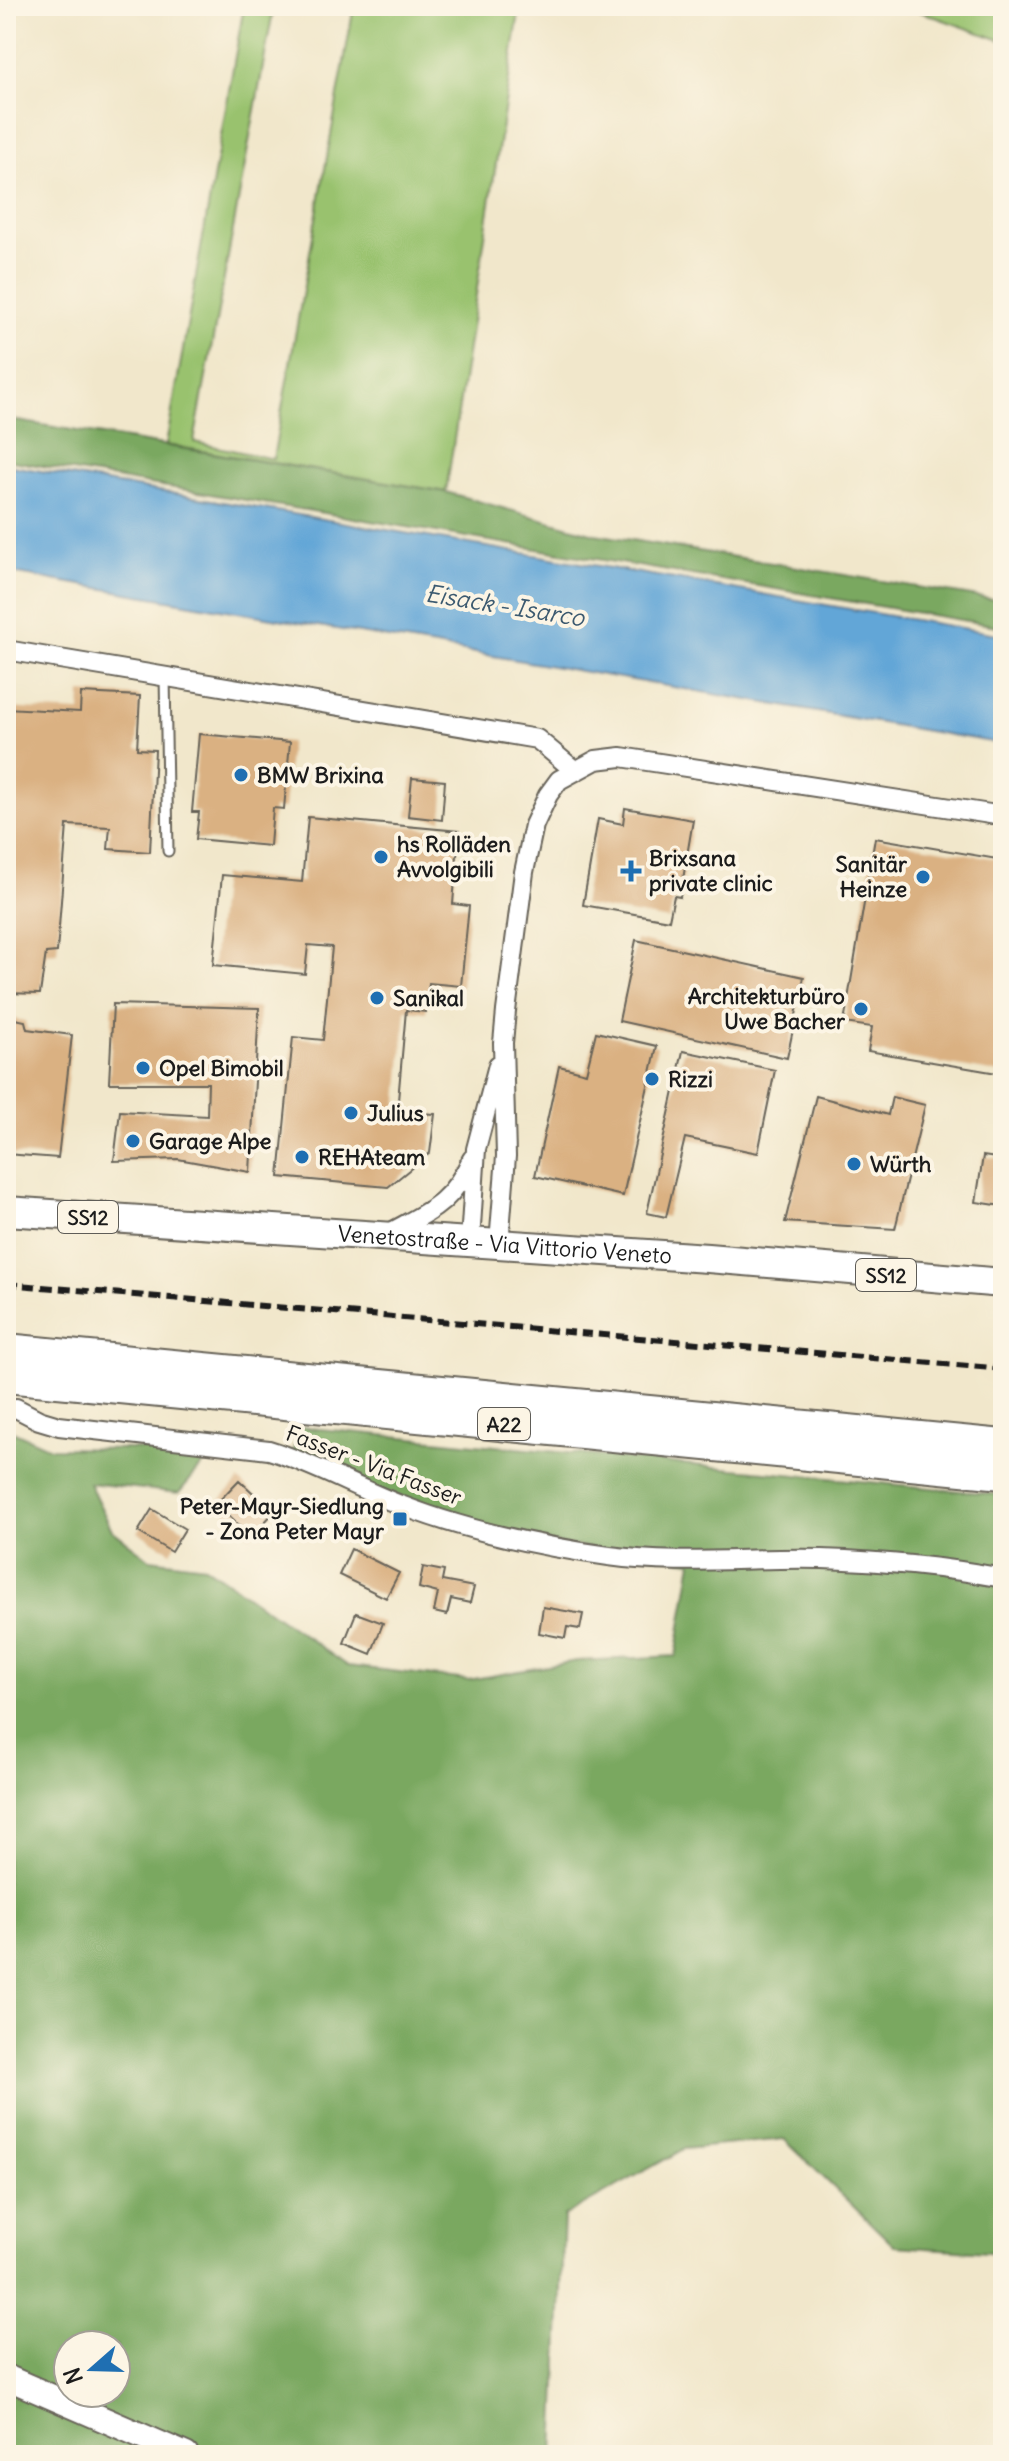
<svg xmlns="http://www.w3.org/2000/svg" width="1009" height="2461" viewBox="0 0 1009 2461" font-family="Delius,sans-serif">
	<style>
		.green { fill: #99c26e; stroke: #5a6f45; stroke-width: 2 }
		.forest { fill: #7aa861; stroke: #4b623e; stroke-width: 2; fill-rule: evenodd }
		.water { fill: #62a6d7; stroke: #3f617a; stroke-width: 2 }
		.building { fill: #dab182 }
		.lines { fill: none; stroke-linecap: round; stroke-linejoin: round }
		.lane-casing { stroke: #676359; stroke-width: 13 }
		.street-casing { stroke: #676359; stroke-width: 22 }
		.secondary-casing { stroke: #676359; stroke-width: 28 }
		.primary-casing { stroke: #676359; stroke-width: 32 }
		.highway-casing { stroke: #676359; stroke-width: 36 }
		.lane { stroke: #fff; stroke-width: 9 }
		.street { stroke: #fff; stroke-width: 18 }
		.secondary { stroke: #fff; stroke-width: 24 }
		.primary { stroke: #fff; stroke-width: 28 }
		.highway { stroke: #fff; stroke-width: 32 }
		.rail { stroke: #1c1c1c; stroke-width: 6; stroke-dasharray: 12 6; stroke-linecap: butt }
		.poi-dot { fill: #1f6fb2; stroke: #fcf5e5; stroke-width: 3 }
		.labels { text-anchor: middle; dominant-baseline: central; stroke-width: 8; stroke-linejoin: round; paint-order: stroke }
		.shield { fill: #fcf5e5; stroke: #5f5d58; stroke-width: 2 }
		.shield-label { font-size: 20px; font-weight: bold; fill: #1c1c1c }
		.poi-label { font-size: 22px; font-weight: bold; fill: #1c1c1c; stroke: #fcf5e5; text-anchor: start }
		.street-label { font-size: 22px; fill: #1c1c1c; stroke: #fcf5e5 }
		.water-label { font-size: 24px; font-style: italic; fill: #3c5a70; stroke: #fcf5e5 }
	</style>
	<rect width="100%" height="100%" fill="#fcf5e5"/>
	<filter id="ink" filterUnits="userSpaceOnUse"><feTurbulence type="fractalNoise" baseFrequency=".0125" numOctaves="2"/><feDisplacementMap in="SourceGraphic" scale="16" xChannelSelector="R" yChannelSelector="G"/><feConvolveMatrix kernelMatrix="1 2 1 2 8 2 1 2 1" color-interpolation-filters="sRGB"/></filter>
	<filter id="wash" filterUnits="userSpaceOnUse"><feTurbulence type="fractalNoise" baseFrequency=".006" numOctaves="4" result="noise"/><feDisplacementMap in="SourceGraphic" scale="32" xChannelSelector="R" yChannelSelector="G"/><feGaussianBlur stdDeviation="1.8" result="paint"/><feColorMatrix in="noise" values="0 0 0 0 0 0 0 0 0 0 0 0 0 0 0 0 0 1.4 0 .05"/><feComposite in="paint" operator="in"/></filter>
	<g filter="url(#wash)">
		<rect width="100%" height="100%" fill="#f1e7cb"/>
		<path class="green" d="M244,6h30l-80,436 79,17 81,-453h166l-74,486 -280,-47z
			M904,6h99v35z"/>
		<path class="forest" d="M6,419l440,73 149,42 408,67v26l-997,-167z
			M299,1427l704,68v758l-109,-7 -110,-107 -100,10 -120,67 -10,239h-548v-1027l44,20 165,2 -36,43 -90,-10 23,47 38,29 55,7 143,100 120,14 109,-19 99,-5 16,-95 -202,-26 -199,-78zM68,2345h48v48h-48z"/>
		<path class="water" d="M6,465l997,170v109l-997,-172z"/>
		<g id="blocks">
			<path class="building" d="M81,693l59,3 -3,53 18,1 -5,102 -42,-3 2,-22 -43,-2 -10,127 -11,1 -6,41 -34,-1v-285l74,4z
				M199,734l91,8 -6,67 -11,-1 -3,38 -74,-7 3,-27h-7z
				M412,778l33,3 -3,39 -34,-4z
				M625,808l68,12 -13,77 -6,-1 -5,24 -86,-15 15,-86 25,5z
				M308,817l151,14 -6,73 16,2 -8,80 -32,-3 -3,29 -20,-2 -9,102 38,2 -5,39 -42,34 -109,-10 14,-140 30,3 9,-93 -24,-2 -3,29 -92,-9 9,-90 80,7z
				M875,838l128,22v214l-135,-23 4,-24 -28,-4z
				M636,940l168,37 -17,81 -168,-37z
				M113,1004l146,4 -9,164 -72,-13 -64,2 6,-50 87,5 1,-33h-99z
				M6,1017l19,4 2,8 45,6 -14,123 -52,-4z
				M596,1032l61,14 -34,150 -88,-20 24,-110 27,7z
				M683,1051l92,19 -17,83 -73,-15 -19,79 -19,-4z
				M816,1096l72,19 4,-18 33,8 -30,124 -110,-7z
				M983,1156l20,3v47l-27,-4z
				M239,1480l35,32 -23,25 -35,-33z
				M152,1509l33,20 -14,23 -33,-20z
				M351,1549l48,24 -13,25 -47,-23z
				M423,1567l21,4 -2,10 32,6 -4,16 -19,-4 -4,16 -13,-3 4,-19 -19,-5z
				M543,1607l40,7 -3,15 -13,-2 -2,11 -26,-5z
				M356,1613l27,10 -12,31 -27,-11z"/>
		</g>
	</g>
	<g filter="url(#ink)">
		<use href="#blocks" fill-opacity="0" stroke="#676359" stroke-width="2"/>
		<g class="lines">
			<defs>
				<path id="lane" d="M165,676l3,175"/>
				<path id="street" d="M6,650l531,89 37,31
					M386,1235c43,-24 64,-29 86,-76
					M470,1242l6,-93 22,-84
					M499,1244l7,-88 -3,-113 3,-32 18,-139 10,-47 14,-30 11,-15 37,-20 25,-3 382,59
					M16,1408l23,12 20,6 210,24c46,14 89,39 134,56 67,26 136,40 206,50 71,10 142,1 213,3 60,2 122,8 181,19"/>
				<path id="secondary" d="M6,2377l180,78"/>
				<g id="primary">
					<path id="s1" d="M6,1211l702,47 295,25"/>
				</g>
				<path id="highway" d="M6,1350l997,96
					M6,1376l997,97"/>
			</defs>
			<use href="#lane" class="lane-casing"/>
			<use href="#street" class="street-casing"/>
			<use href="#secondary" class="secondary-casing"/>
			<use href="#primary" class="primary-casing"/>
			<use href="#highway" class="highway-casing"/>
			<use href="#lane" class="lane"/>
			<use href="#street" class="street"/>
			<use href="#secondary" class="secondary"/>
			<use href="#primary" class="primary"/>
			<use href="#highway" class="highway"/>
			<path class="rail" d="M6,1284l997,85"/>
		</g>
	</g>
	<g class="poi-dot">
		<circle cx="241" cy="775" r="8"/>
		<circle cx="381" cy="857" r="8"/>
		<path d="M627 859h8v8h8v8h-8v8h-8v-8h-8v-8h8z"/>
		<circle cx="923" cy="877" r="8"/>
		<circle cx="377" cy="998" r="8"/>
		<circle cx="861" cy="1009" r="8"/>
		<circle cx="143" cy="1068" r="8"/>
		<circle cx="652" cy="1079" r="8"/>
		<circle cx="351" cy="1113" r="8"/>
		<circle cx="133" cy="1141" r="8"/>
		<circle cx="302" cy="1157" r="8"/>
		<circle cx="854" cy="1164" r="8"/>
		<rect x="392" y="1511" width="16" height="16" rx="4"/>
	</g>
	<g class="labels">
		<g class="shield">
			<rect x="58" y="1201" width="60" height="32" rx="6"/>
			<rect x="856" y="1259" width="60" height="32" rx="6"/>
			<rect x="478" y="1408" width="52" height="32" rx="6"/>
		</g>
		<g class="shield-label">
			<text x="88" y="1217">SS12</text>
			<text x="886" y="1275">SS12</text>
			<text x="504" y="1424">A22</text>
		</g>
		<g class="poi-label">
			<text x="257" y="775">BMW Brixina</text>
			<text x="397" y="844">hs Rolläden<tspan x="397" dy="25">Avvolgibili</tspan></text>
			<text x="649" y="858">Brixsana<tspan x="649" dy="25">private clinic</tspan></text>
			<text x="907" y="864" text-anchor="end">Sanitär<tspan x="907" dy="25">Heinze</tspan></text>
			<text x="845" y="996" text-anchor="end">Architekturbüro<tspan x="845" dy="25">Uwe Bacher</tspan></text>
			<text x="393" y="998">Sanikal</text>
			<text x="159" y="1068">Opel Bimobil</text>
			<text x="668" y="1079">Rizzi</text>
			<text x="367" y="1113">Julius</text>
			<text x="149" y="1141">Garage Alpe</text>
			<text x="318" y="1157">REHAteam</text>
			<text x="870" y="1164">Würth</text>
			<text x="384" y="1506" text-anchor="end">Peter-Mayr-Siedlung<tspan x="384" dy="25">- Zona Peter Mayr</tspan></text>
		</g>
		<g class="street-label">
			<text stroke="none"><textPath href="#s1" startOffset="500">Venetostraße - Via Vittorio Veneto</textPath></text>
			<text transform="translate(374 1465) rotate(21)">Fasser - Via Fasser</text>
		</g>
		<g class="water-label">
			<text transform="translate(505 605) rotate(9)">Eisack - Isarco</text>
		</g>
	</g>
	<rect width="1009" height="2461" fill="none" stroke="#fcf5e5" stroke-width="32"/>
	<g transform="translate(92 2369) rotate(250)"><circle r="38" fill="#fcf5e5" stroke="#a29e95" stroke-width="2"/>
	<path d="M0-6L14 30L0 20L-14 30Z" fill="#1f6fb2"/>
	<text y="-12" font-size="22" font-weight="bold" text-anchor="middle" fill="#1c1c1c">N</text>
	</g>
</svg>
